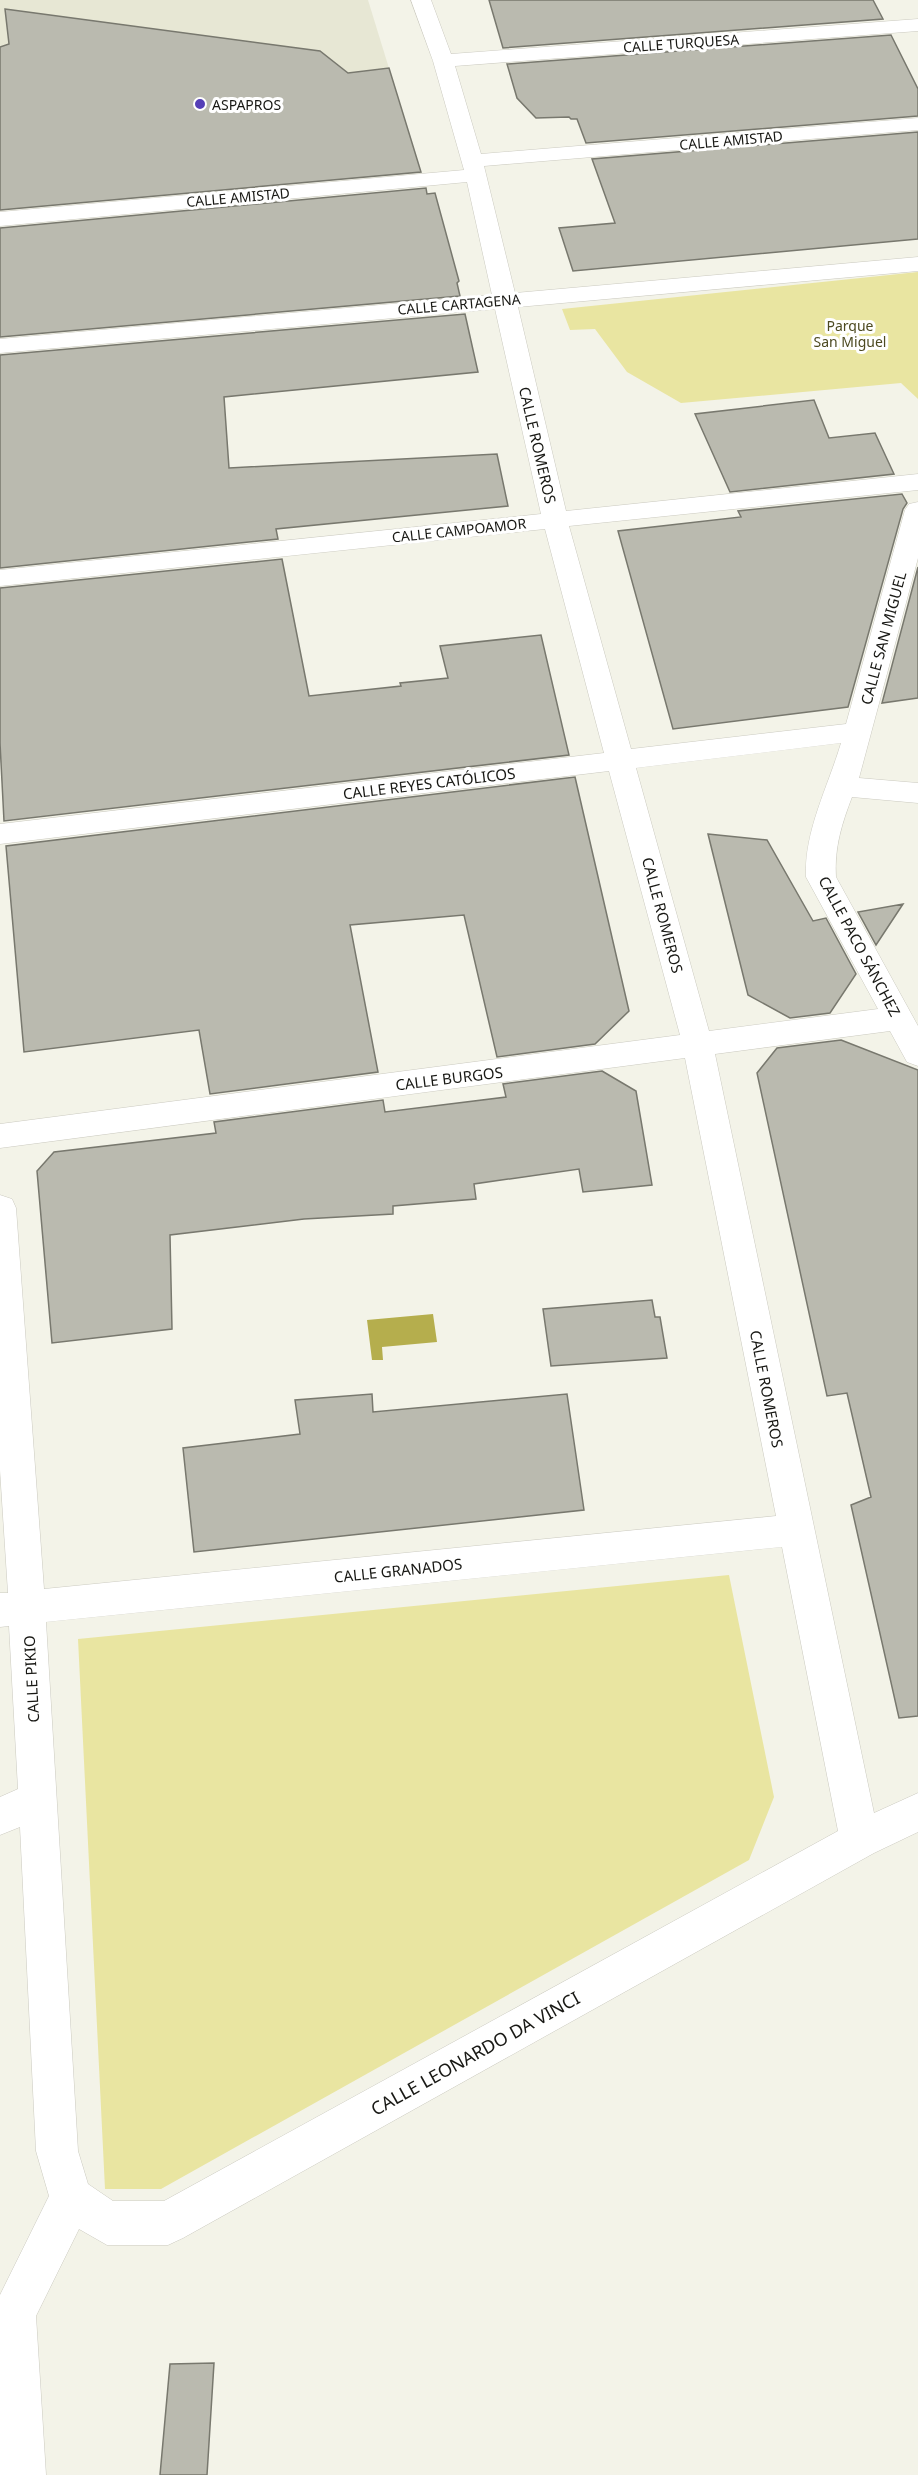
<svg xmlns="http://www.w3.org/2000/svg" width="918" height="2475" viewBox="0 0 918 2475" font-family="'Noto Sans',sans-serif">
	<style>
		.built { fill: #e7e7d4 }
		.green { fill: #e9e5a1 }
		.water { fill: #b5ae4d }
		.building { fill: #babaaf; stroke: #78786e; stroke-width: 1.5 }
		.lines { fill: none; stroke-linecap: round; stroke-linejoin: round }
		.street-casing { stroke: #cbcac0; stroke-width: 1 }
		.street { fill: #fff; fill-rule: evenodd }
		.poi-dot { fill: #553fb7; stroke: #fff; stroke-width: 2 }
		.labels { text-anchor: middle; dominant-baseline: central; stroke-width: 6; stroke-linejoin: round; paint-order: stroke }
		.far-street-label { font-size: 14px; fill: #181814; stroke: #fff }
		.far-poi-label { font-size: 14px; fill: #181814; stroke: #fff; text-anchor: start }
		.far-park-label { font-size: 14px; fill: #4d4a21; stroke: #fff }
		.street-label { font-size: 15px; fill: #181814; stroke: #fff }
		.near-street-label { font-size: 18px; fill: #181814; stroke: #fff }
	</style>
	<rect width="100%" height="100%" fill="#f3f3e8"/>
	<path class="built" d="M0,0h368l51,166 -419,37z"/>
	<path class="green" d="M918,272v127l-17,-16 -220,20 -54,-31 -32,-43 -25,1 -8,-21z
		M729,1575l45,222 -25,63 -588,329h-56l-27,-550z"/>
	<path class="water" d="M433,1314l4,28 -55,5 1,13h-11l-5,-40z"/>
	<path class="building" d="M489,0h384l10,19 -380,29z
		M5,9l315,42 28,22 41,-5 32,104 -421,38v-163l9,-3z
		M891,35l27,54v27l-332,27 -9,-24h-6l-2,-2 -33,1 -19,-20 -10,-34z
		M918,132v107l-345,32 -14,-43 56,-5 -23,-64z
		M426,188l1,6 8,-1 24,88 -2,2 3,13 -460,41v-109z
		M465,314l13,58 -254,25 5,71 268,-14 11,52 -232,23 2,10 -278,29v-213z
		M814,400l15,38 46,-5 19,41 -164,18 -35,-78z
		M902,494l5,9 -4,6 -55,198 -175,22 -55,-198 123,-14 -3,-6z
		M282,559l27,137 92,-10 -1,-3 48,-5 -8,-32 101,-11 28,120 -565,66 -4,-78v-155z
		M918,567v131l-36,5z
		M575,777l54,234 -34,33 -98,13 -33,-142 -114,10 28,147 -168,22 -11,-64 -175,22 -18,-206z
		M708,834l59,6 46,81 13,-3 30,56 -26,39 -40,5 -42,-23z
		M903,904l-27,41 -18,-33z
		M841,1040l77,30v646l-19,2 -48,-213 20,-8 -24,-104 -20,3 -70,-323 20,-25z
		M602,1071l34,20 16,94 -69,7 -4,-23 -105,15 2,15 -83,7v8l-89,5 -134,16 2,94 -120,14 -15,-172 17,-19 162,-19 -2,-11 169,-22 2,12 121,-15 -3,-13z
		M652,1300l3,17h5l7,41 -116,8 -8,-57z
		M372,1394l1,18 194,-18 17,116 -390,42 -11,-104 117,-14 -5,-34z
		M214,2363l-7,112h-47l10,-111z"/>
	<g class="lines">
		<defs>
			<path id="street" d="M411,0h20l20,54 467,-35v12l-463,35 26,88 437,-36v12l-434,36 31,127 403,-36v14l-400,36 48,204 352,-37v16l-349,36 62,223 215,-25 59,-214 4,-6 9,-2v56l-59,220 59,5v20l-66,-6c-10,26 -18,51 -16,80l82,149v40l-11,-4 -17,-31 -175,23 159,759 44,-20v39l-44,21 -691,385 -15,7h-61l-28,-16 -43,87 10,159h-46v-180l49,-99 -13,-45 -16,-324 -20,8v-38l18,-8 -9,-163 -9,1v-34h8l-8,-123v-275l12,4 4,9 28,381 732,-73 -91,-458 -685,90v-24l680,-89 -71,-264 -609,73v-20l604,-71 -59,-224 -545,57v-16l541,-56 -46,-205 -495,44v-14l492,-44 -25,-113 -467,44v-14l464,-42 -31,-109zM841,743c-13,44 -37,88 -35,134l72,132 -169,22 -73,-263zM782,1547l56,284 -674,370h-51l-25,-17 -10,-33 -32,-529z"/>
		</defs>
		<use href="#street" class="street-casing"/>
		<use href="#street" class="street"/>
	</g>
	<circle class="poi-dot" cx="200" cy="104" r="6"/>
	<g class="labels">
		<g class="far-street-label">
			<text transform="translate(681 43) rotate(-4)">CALLE TURQUESA</text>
			<text transform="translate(731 140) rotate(-5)">CALLE AMISTAD</text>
			<text transform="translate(238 197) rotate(-5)">CALLE AMISTAD</text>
			<text transform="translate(459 304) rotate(-5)">CALLE CARTAGENA</text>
			<text transform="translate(459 530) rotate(-6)">CALLE CAMPOAMOR</text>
		</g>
		<g class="far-poi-label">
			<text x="212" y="104">ASPAPROS</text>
		</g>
		<g class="far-park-label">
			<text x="850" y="325">Parque<tspan x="850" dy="16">San Miguel</tspan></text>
		</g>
		<g class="street-label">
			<text transform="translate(538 445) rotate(77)">CALLE ROMEROS</text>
			<text transform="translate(883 638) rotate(-75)">CALLE SAN MIGUEL</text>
			<text transform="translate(429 783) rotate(-7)">CALLE REYES CATÓLICOS</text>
			<text transform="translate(663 915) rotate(75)">CALLE ROMEROS</text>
			<text transform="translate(860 946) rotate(62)">CALLE PACO SÁNCHEZ</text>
			<text transform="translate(449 1078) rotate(-7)">CALLE BURGOS</text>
			<text transform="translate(767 1389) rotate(79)">CALLE ROMEROS</text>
			<text transform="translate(398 1570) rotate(-6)">CALLE GRANADOS</text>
			<text transform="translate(31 1679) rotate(-93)">CALLE PIKIO</text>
		</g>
		<g class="near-street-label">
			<text transform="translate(475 2053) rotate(-29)">CALLE LEONARDO DA VINCI</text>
		</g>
	</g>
</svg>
